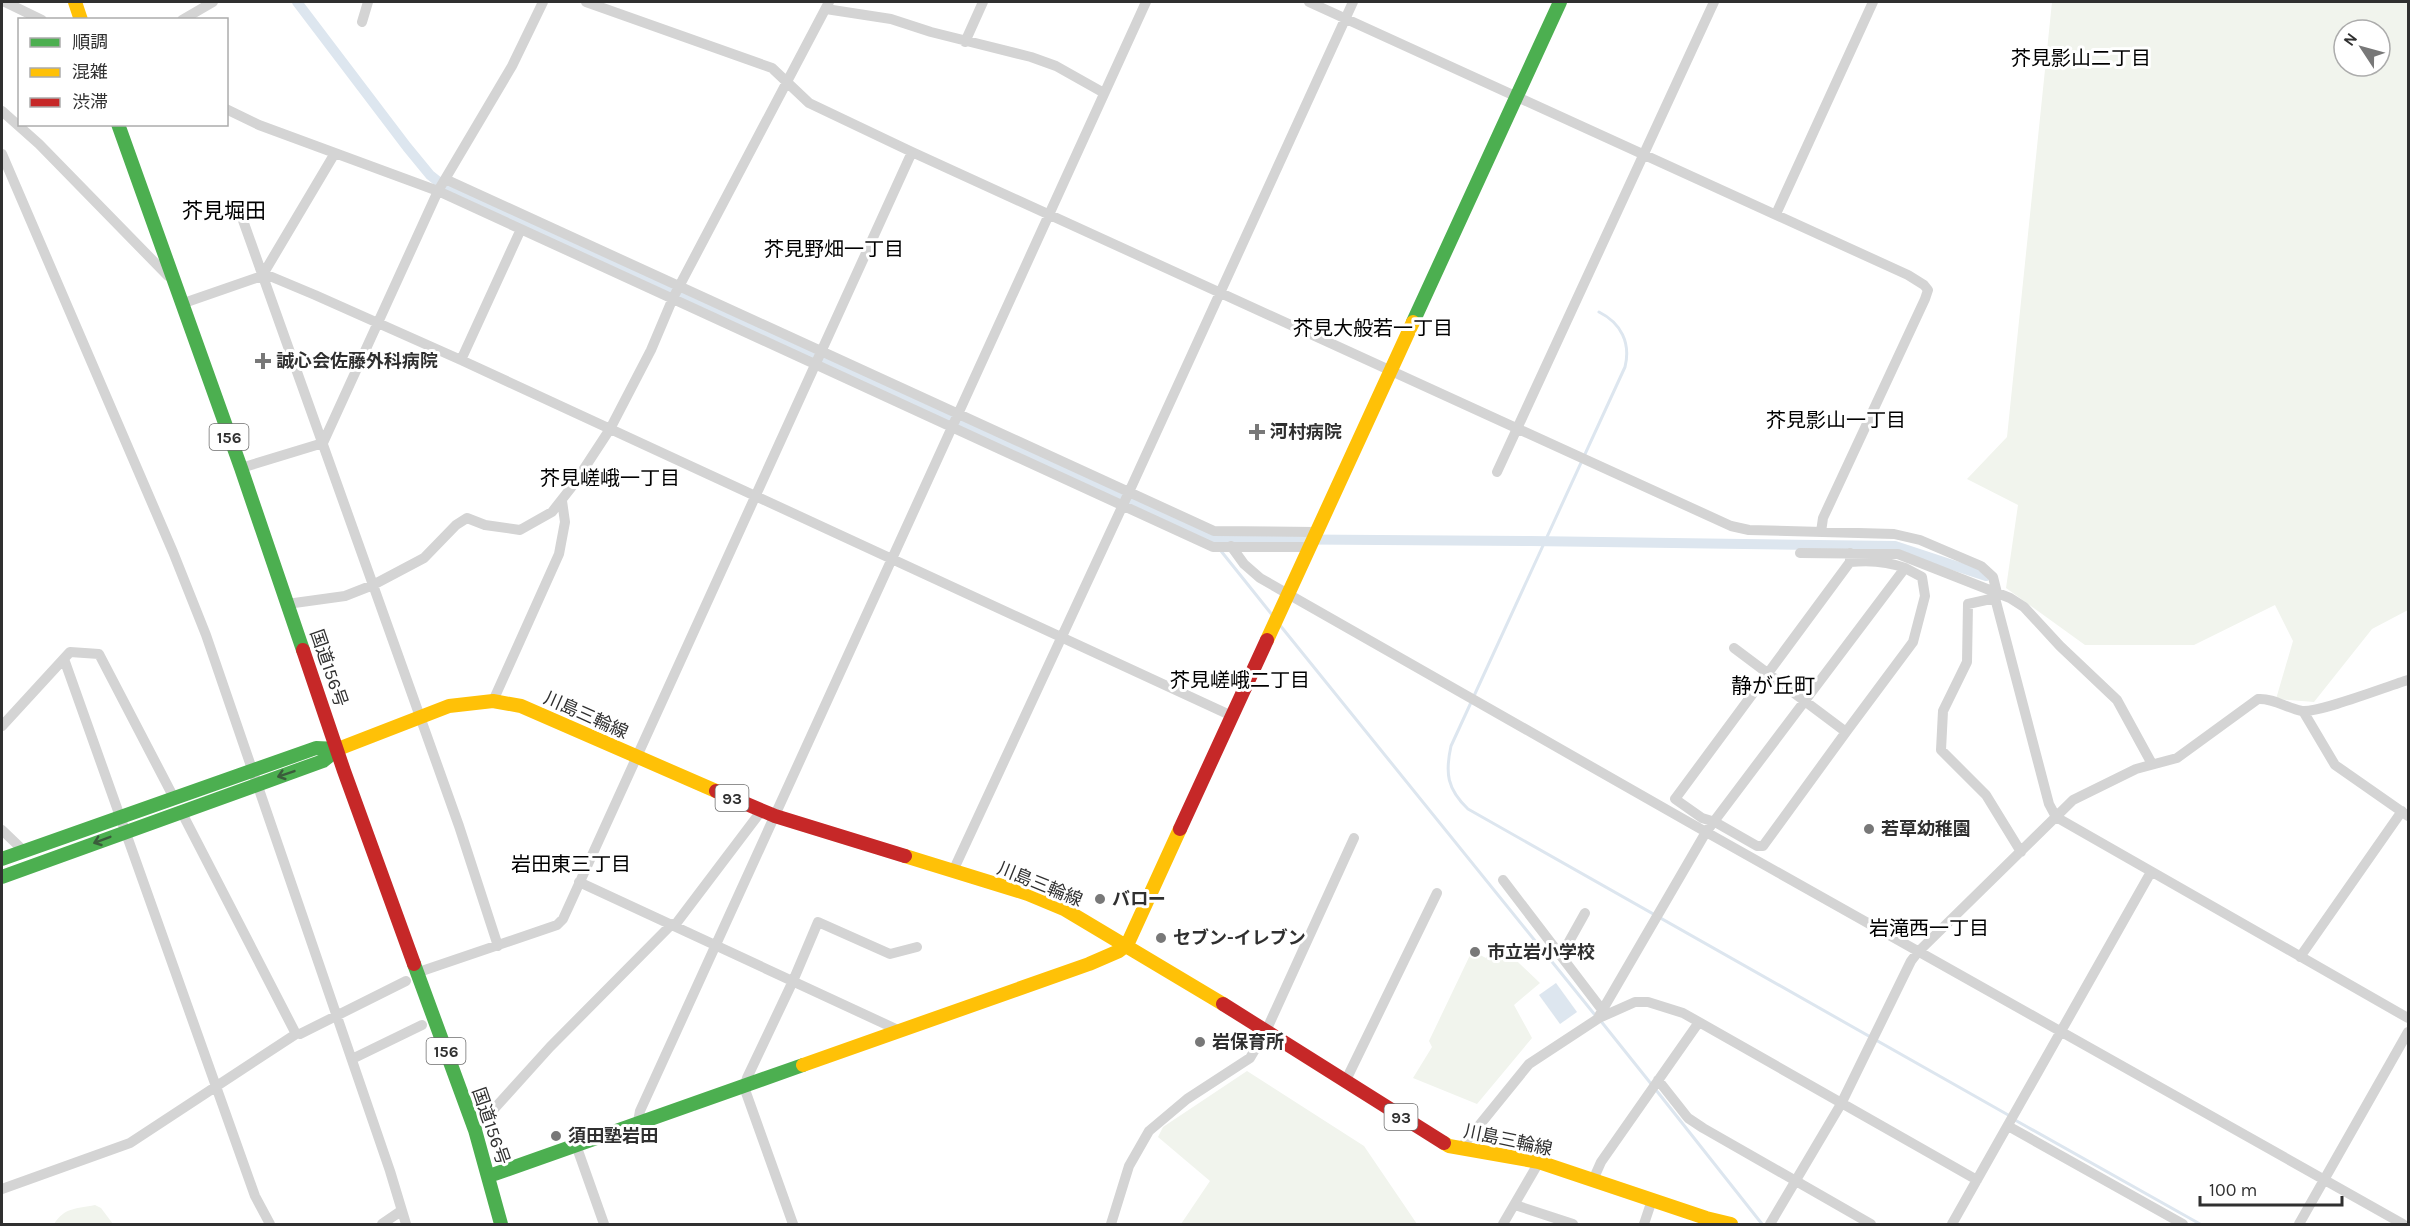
<svg xmlns="http://www.w3.org/2000/svg" width="2410" height="1226" viewBox="0 0 2410 1226" font-family="Karla,'Noto Sans JP',sans-serif">
	<style>
		.green { fill: #f1f4ed; fill-rule: evenodd }
		.water { fill: #dde6ef }
		.lines { fill: none; stroke-linecap: round; stroke-linejoin: round }
		.stream { stroke: #dde6ef; stroke-width: 3 }
		.canal { stroke: #dde6ef; stroke-width: 10 }
		.street { stroke: #d4d4d4; stroke-width: 10 }
		.fast { stroke: #4caf50; stroke-width: 14 }
		.slow { stroke: #ffc107; stroke-width: 14 }
		.jam { stroke: #c62828; stroke-width: 14 }
		.oneway { stroke: #3a5c3b }
		.poi-dot { fill: #787878; stroke: #fff; stroke-width: 2 }
		.labels { text-anchor: middle; dominant-baseline: central; stroke-width: 6; stroke-linejoin: round; paint-order: stroke }
		.shield { fill: #fff; stroke: #6e6e6e; stroke-width: 1.5 }
		.shield-label { font-size: 16px; font-weight: bold; fill: #303030 }
		.poi-label { font-size: 18px; font-weight: bold; fill: #303030; stroke: #fff; text-anchor: start }
		.street-label { font-size: 18px; fill: #303030; stroke: #fff }
		.neighbourhood-label { font-size: 20px; fill: #000; stroke: #fff }
		.quarter-label { font-size: 21px; fill: #000; stroke: #fff }
	</style>
	<rect width="100%" height="100%" fill="#fff"/>
	<path class="green" d="M2052,2h356v608l-36,19 -58,73 -38,-3 17,-58 -18,-36 -81,40h-109l-79,-57 12,-83 -51,-26 40,-42zM2344,30h36v36h-36z
		M1496,941l44,42 -26,22 18,33 -55,66 -64,-26 19,-31 -3,-6 43,-90 14,7z
		M1247,1071l117,75 53,78h-236l29,-43 -52,-44 5,-10z
		M95,1205l6,3 12,16h-59c11,-17 22,-15 41,-19z"/>
	<path class="water" d="M1556,983l21,29 -17,12 -21,-29z"/>
	<g class="lines">
		<path class="stream" d="M1599,312c22,11 32,31 26,55l-174,379c-6,27 -4,43 17,63l542,307
			M1221,551l52,65
			M1279,624l316,391
			M1600,1020l52,65
			M1656,1090l106,134
			M2015,1120l185,104"/>
		<path class="canal" d="M297,2l110,145 23,28 20,16 764,348 316,2 365,5 91,30"/>
		<path class="street" d="M5,2l37,18
			M586,2l186,66 37,35 103,49 819,374 18,4 145,4 26,6 61,26 12,11 4,16 -2,5 54,206 7,13 352,201
			M1309,2l599,273 16,10 4,5 -3,9 -102,219 -2,14
			M826,9l65,10 40,13 100,25 25,9 48,27
			M182,20l31,-18
			M362,22l6,-20
			M965,42l18,-40
			M226,109l33,16 179,66 775,356h97
			M2,111l37,33 129,132
			M2,154l171,398 33,83 184,536 16,53
			M445,179l769,352 102,1
			M240,212l219,614 39,120
			M1776,214l97,-212
			M262,276l10,1 43,18 146,65 771,356
			M181,304l81,-28 73,-123
			M461,360l60,-131
			M241,468l82,-25 115,-252 74,-125 31,-64
			M1497,472l217,-470
			M1231,546l13,18 16,14 446,254 697,392
			M1800,553l98,1 112,44 14,9 36,39 57,54 35,64
			M1995,598l-27,6 -1,58 -24,49 -2,39 45,45 35,57
			M287,604l58,-8 28,-11 51,-27 32,-33 11,-7 18,7 35,5 32,-18 22,-28 36,-55 41,-79 22,-52 156,-296
			M1734,648l112,84 67,-90 12,-46 -3,-19 -17,-9
			M64,659l191,537 15,28
			M493,701l66,-147 6,-32 -3,-21
			M2303,711l32,54 73,51
			M2,726l68,-74 29,2 75,144
			M1846,732l-83,114h-6l-42,-24 -13,-4 -27,-19 175,-237v-9
			M2,830l22,21
			M953,871l176,-379 224,-490
			M1503,880l100,131
			M579,882l319,148
			M675,925l87,-115
			M1561,956l24,-43
			M2300,957l102,-146
			M416,973l141,-48 6,-6 349,-767
			M1599,1016l107,-184 199,-264c-18,-7 -36,-8 -55,-6
			M300,1034l106,-53
			M352,1059l70,-34
			M1346,1080l91,-187
			M1658,1080l30,38 15,10 168,96
			M638,1122l2,-11 506,-1109
			M2008,1126l175,98
			M475,1130l75,-83 122,-123
			M576,1145l28,79
			M1460,1149l69,-85 70,-46 36,-16h13l35,11 294,167
			M1593,1180l8,-18 98,-140
			M2,1189l128,-46 166,-109 -114,-221
			M1515,1205l58,19
			M382,1224l19,-13
			M793,1224l-49,-137 3,-9 46,-97 25,-59 72,32 27,-7
			M1111,1224l18,-58 20,-35 38,-32 63,-41 16,-27 88,-193
			M1503,1224l36,-62
			M1644,1224l8,-24
			M1770,1224l71,-120 70,-143 7,-9 155,-152 63,-31 41,-11 81,-59c16,-1 28,9 44,12 17,2 86,-25 106,-31
			M1952,1224l199,-352
			M2299,1224l109,-192"/>
		<path class="fast" d="M118,124l123,344 62,182
			M1413,322l147,-320
			M2,859l314,-111 22,1
			M2,877l321,-116 15,-12
			M414,964l61,166 26,94
			M489,1176l314,-111"/>
		<path class="slow" d="M75,2l6,18
			M1267,640l146,-318
			M338,749l111,-43 44,-5 28,5 195,85
			M905,856l123,38 36,15 159,95
			M803,1065l286,-101 30,-13 8,-6 53,-116
			M1444,1143l5,3 90,16 167,56 25,6"/>
		<path class="jam" d="M303,650l41,121 70,193
			M716,791l59,25 130,40
			M1180,829l87,-189
			M1223,1004l221,139"/>
	</g>
	<defs><path id="oneway-shaft" d="M-6 0H5M1.5-3L5.5 0L1.5 3" fill="none" stroke-width="1.6" stroke-linecap="round" stroke-linejoin="round" transform="scale(1.5)"/></defs>
	<g class="oneway">
		<use href="#oneway-shaft" transform="translate(286 774) rotate(161)"/>
		<use href="#oneway-shaft" transform="translate(102 840) rotate(159)"/>
	</g>
	<g class="poi-dot">
		<path d="M260 352h6v6h6v6h-6v6h-6v-6h-6v-6h6z"/>
		<path d="M1254 423h6v6h6v6h-6v6h-6v-6h-6v-6h6z"/>
		<circle cx="1869" cy="829" r="6"/>
		<circle cx="1100" cy="899" r="6"/>
		<circle cx="1161" cy="938" r="6"/>
		<circle cx="1475" cy="952" r="6"/>
		<circle cx="1200" cy="1042" r="6"/>
		<circle cx="556" cy="1136" r="6"/>
	</g>
	<g class="labels">
		<g class="shield">
			<rect x="209.5" y="424" width="39" height="26" rx="4.5"/>
			<rect x="715.5" y="785" width="33" height="26" rx="4.5"/>
			<rect x="426.5" y="1038" width="39" height="26" rx="4.5"/>
			<rect x="1384.5" y="1104" width="33" height="26" rx="4.5"/>
		</g>
		<g class="shield-label">
			<text x="229" y="437">156</text>
			<text x="732" y="798">93</text>
			<text x="446" y="1051">156</text>
			<text x="1401" y="1117">93</text>
		</g>
		<g class="poi-label">
			<text x="276" y="361">誠心会佐藤外科病院</text>
			<text x="1270" y="432">河村病院</text>
			<text x="1881" y="829">若草幼稚園</text>
			<text x="1112" y="899">バロー</text>
			<text x="1173" y="938">セブン-イレブン</text>
			<text x="1487" y="952">市立岩小学校</text>
			<text x="1212" y="1042">岩保育所</text>
			<text x="568" y="1136">須田塾岩田</text>
		</g>
		<g class="street-label">
			<text transform="translate(329 668) rotate(71)">国道156号</text>
			<text transform="translate(586 715) rotate(24)">川島三輪線</text>
			<text transform="translate(1040 884) rotate(22)">川島三輪線</text>
			<text transform="translate(491 1126) rotate(71)">国道156号</text>
			<text transform="translate(1508 1140) rotate(12)">川島三輪線</text>
		</g>
		<g class="neighbourhood-label">
			<text x="2081" y="58">芥見影山二丁目</text>
			<text x="834" y="249">芥見野畑一丁目</text>
			<text x="1373" y="328">芥見大般若一丁目</text>
			<text x="1836" y="420">芥見影山一丁目</text>
			<text x="610" y="478">芥見嵯峨一丁目</text>
			<text x="1240" y="680">芥見嵯峨二丁目</text>
			<text x="571" y="864">岩田東三丁目</text>
			<text x="1929" y="928">岩滝西一丁目</text>
		</g>
		<g class="quarter-label">
			<text x="224" y="211">芥見堀田</text>
			<text x="1773" y="686">静が丘町</text>
		</g>
	</g>
	<rect width="2410" height="1226" fill="none" stroke="#303030" stroke-width="6"/>
	<rect x="18" y="18" width="210" height="108" fill="#ffffff" stroke="#acacac" stroke-width="1.5"/>
	<rect x="30" y="38" width="30" height="9" fill="#4caf50" stroke="#acacac" stroke-width="1.5"/>
	<text x="72" y="48" font-size="18" fill="#303030">順調</text>
	<rect x="30" y="68" width="30" height="9" fill="#ffc107" stroke="#acacac" stroke-width="1.5"/>
	<text x="72" y="78" font-size="18" fill="#303030">混雑</text>
	<rect x="30" y="98" width="30" height="9" fill="#c62828" stroke="#acacac" stroke-width="1.5"/>
	<text x="72" y="108" font-size="18" fill="#303030">渋滞</text>
	<g transform="translate(2362 48) rotate(306)"><circle r="28" fill="#ffffff" stroke="#acacac" stroke-width="1.5"/>
	<path d="M0-4.5L10 22L0 15L-10 22Z" fill="#787878"/>
	<text y="-9" font-size="16" font-weight="bold" text-anchor="middle" fill="#303030">N</text>
	</g>
	<path d="M2200 1196v9h142v-9" fill="none" stroke="#303030" stroke-width="3"/>
	<text x="2209" y="1196" font-size="18" fill="#303030" stroke="#ffffff" stroke-width="4.5" paint-order="stroke">100 m</text>
</svg>
